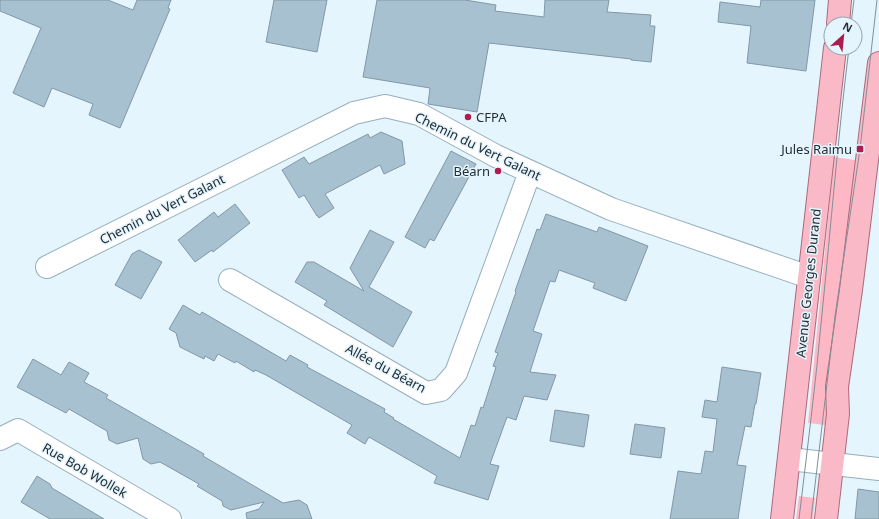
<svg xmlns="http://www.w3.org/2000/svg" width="879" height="519" viewBox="0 0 879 519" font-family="'Noto Sans',sans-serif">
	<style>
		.green { fill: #feb8c5 }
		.building { fill: #a8c1d0; stroke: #8098a7 }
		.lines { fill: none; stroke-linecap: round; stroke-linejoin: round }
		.street-casing { stroke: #95aebd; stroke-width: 24 }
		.primary-casing { stroke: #ac697a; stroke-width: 24 }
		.street { stroke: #fff; stroke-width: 22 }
		.primary { stroke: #f9b9c7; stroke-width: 22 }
		.tram { stroke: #828f96; stroke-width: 1 }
		.poi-dot { fill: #ae1c4f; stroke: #e5f5fe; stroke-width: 1.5 }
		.labels { text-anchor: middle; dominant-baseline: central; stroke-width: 3; stroke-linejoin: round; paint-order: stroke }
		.poi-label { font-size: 13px; fill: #232d33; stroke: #e5f5fe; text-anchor: end }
		.street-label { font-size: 13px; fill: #232d33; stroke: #e5f5fe }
	</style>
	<rect width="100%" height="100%" fill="#e5f5fe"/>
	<path class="green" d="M834,157l28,4 -37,264 -17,-2z
		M799,496l16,2 -2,21h-17z"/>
	<path class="building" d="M0,0h108l25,10 4,-10h34l-3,8 2,1 -50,119 -31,-13 4,-11 -41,-16 -8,19 -31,-14 28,-65 -41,-17z
		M274,0h53l-10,52 -51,-10z
		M377,0h88l31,5 -1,6 49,6 1,-17h64l-2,12 44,3 -1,11h5l-4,36 -20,-2v-1l-142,-16 -12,69 -49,-8 2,-16 -67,-11z
		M761,0h54l-9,71 -59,-8 4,-37 -33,-4 2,-20 40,5z
		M381,132l21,9 3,23 -21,10 -4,-9 -55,29 9,14 -15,10 -1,-2h-1l-13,-21 -5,3 -17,-28 22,-13 5,7 59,-30 2,4z
		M451,151l25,13 -42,77 -4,-2 -5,9 -20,-11z
		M235,204l15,19 -37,29 -1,-2 -17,12 -17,-22 36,-28 4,5z
		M546,214l51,18 2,-5 49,19 -22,55 -33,-13 2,-5 -36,-13 -4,12 -5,-1 -17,50 9,3 -12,38 26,3 -9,25 -23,-4 -8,24 -9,-3 -17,47 9,2 -11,34 -54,-17 3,-7 -68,-39 -4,7 -18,-11 5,-8 -86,-50 -11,-5 -1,2 -18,-11 -1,2 -17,-9 -4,7 -9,-5 -1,3 -24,-12 -4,-14 -7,-4 14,-24 17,10 2,-3 84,49 4,-6 18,10 -1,2 78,42 -1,3 10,6 -1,1 67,39 11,-33 4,1 6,-19 2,1 13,-41 -3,-1 5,-13 -3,-1 21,-60 -1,-1 22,-62 3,1z
		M370,230l24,12 -25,45 43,25 -19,35 -69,-42 3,-4 -32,-19 12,-20h7l50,29 -14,-23z
		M139,250l23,12 -21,37 -26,-14 17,-31z
		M33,359l28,16 8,-13 20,11 -5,9 24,13 -2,3 98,56 -1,2 80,47 16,-3 8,5 5,14h-65l-1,-6 13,-4 5,-7 -33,8 -8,-4 -1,-5 -25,-15 2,-2 -39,-22 -9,2 -8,-5 -5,-21 -21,6 -8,-4 -2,-9 -7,-4 -31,-18 -3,4 -49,-26z
		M722,367l39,6 -5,31h-1l-4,23 -6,-1 -8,39 9,1 -8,53h-68l8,-48 23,3 4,-23 8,1 4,-33 -15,-2 3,-17 12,2z
		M555,410l34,5 -5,32 -34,-6z
		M635,424l30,4 -4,30 -31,-4z
		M37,476l13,8 2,4 52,31h-54l-29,-17z
		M858,489l21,3v27h-24z"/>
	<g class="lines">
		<defs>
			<path id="street" d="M47,267l307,-154 31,-7 34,8 77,42 115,53 198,68
				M230,280l196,113 15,-3 15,-17 74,-201
				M0,439l18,-9 152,89
				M789,459l90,10"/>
			<path id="primary" d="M838,24l2,-24
				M782,519l53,-471
				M826,519l12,-105 -1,-27 14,-97 28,-227"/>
		</defs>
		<use href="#street" class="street-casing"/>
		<use href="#primary" class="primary-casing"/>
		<use href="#street" class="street"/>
		<use href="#primary" class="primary"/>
		<path class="tram" d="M851,24l3,-24
			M799,519c8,-68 17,-137 23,-205 9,-89 16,-177 27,-266
			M811,519l24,-203 25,-167 17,-149"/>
	</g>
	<g class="poi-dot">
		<circle cx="468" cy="117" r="4"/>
		<rect x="856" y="145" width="8" height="8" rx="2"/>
		<circle cx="498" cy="171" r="4"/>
	</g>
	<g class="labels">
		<g class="poi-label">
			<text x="476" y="117" text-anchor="start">CFPA</text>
			<text x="852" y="149">Jules Raimu</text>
			<text x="490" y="171">Béarn</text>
		</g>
		<g class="street-label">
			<text transform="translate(478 146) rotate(26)">Chemin du Vert Galant</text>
			<text transform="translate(162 209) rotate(-27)">Chemin du Vert Galant</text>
			<text transform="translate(808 283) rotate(-84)">Avenue Georges Durand</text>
			<text transform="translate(386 368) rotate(28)">Allée du Béarn</text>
			<text transform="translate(85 470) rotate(30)">Rue Bob Wollek</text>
		</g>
	</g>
	<g transform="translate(843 36) rotate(27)"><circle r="19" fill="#e5f5fe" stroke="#97a5ad"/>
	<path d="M0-3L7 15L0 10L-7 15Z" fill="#ae1c4f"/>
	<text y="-6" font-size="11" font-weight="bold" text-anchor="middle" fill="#232d33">N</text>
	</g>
</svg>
